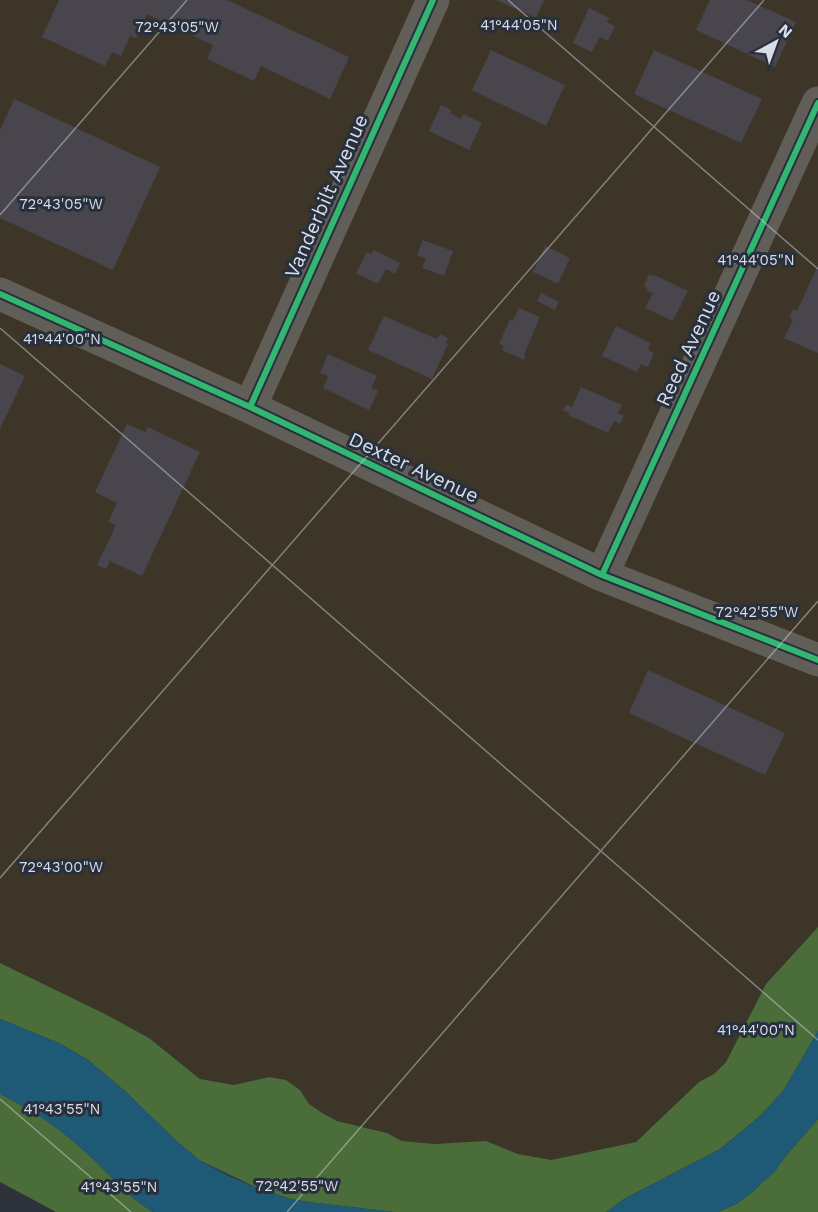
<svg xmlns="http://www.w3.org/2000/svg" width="818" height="1212" viewBox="0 0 818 1212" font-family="'Work Sans',sans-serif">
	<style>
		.industrial { fill: #3d3528 }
		.forest { fill: #4a6d39 }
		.water { fill: #1e5975 }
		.building { fill: #48464c }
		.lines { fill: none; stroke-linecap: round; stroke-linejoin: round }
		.minor { stroke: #615e58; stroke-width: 33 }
		.cycleway-casing { stroke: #28303e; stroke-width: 10 }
		.cycleway { stroke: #33b770; stroke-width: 6 }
		.ticks { fill: none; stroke: #d8dde7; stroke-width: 1.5; stroke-opacity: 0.45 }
		.labels { text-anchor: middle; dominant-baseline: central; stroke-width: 6; stroke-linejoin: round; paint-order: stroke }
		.street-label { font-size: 20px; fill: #d8dde7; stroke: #28303e }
		.ticks-label { font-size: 15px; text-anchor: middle; fill: #d8dde7; stroke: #28303e; stroke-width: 6; stroke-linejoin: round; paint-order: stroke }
	</style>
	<rect width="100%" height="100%" fill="#2d3139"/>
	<path class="industrial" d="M0,0h818v927l-52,57 -40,78 -12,12 -15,8 -63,60 -85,18 -33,-6 -32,-13 -51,3 -33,-3 -15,-8 -50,-12 -15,-8 -13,-9 -9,-14 -31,-13 -35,8 -34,-6 -51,-41 -44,-24 -105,-51z"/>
	<path class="forest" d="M818,927v104l-35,60 -23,25 -40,33 -96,50 -18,13h-212l-86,-10 -17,-3 -32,-10 -60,-29 -26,-22 -47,-46 -38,-32 -29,-17 -59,-24v-56l105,51 44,24 51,41 34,6 35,-8 17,3 14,10 9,14 13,9 15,8 50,12 15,8 33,3 51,-3 32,13 33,6 85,-18 63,-60 15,-8 12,-12 40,-78z
		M0,1094c33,16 64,37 91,63 8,7 15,15 23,23 11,12 25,23 39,32h-97l-56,-30z
		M818,1119v93h-100l18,-8 14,-10 25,-23 9,-13z"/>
	<path class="water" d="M0,1019l59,24 29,17 38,32 47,46 26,22 30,16 30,13 32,10 17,3 86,10h-241c-14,-9 -28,-20 -39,-32 -8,-8 -15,-16 -23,-23 -27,-26 -58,-47 -91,-63z
		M818,1031v88l-34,39 -9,13 -25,23 -14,10 -18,8h-112l18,-13 96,-50 27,-22 13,-11 23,-25z"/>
	<path class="building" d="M59,0h168l122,57 -19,42 -69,-33 -7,15 -47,-22 6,-14 -66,-31 -11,24 -6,-2 -9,20 -9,-4 -7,14 -63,-29z
		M496,0h48l-8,18z
		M710,0h37l49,22 -21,45 -79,-37z
		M589,8l20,10 -2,4 8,4 -7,15 -8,-4 -8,15 -19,-9z
		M491,50l74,35 -19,41 -74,-36z
		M654,50l108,49 -21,44 -107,-49z
		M14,99l146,68 -47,103 -113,-52v-88z
		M441,105l11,5 -2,3 11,6 2,-5 19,9 -13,27 -40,-19z
		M423,240l30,11 -9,25 -22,-8 4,-9 -9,-4z
		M545,246l25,12 -12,26 -25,-12z
		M374,250l26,13 -5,11 -9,-5 -8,15 -22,-11 11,-21 4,2z
		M818,265v88l-34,-15 9,-18 -4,-3 4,-8 4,2z
		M649,274l4,2 1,-1 34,16 -15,30 -28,-13 8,-15 -7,-3 1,-2 -3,-2z
		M541,293l18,9 -4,8 -18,-9z
		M519,308l21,9 -16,38h2l-2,5 -22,-10 2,-4 -5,-2 11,-25 3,2z
		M384,316l53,23 3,-5 8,4 -3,5 3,1 -16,35 -64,-29z
		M616,326l35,17 -3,7 6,3 -6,14 -7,-3 -4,8 -35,-16z
		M328,354l49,22 -6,12 7,3 -9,19 -46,-22 5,-12 -8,-3z
		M0,364l25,12 -25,53z
		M581,387l41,18 -4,8 6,3 -4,8 -6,-3 -6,12 -40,-18 1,-2 -6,-3 3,-6 6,3z
		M127,424l18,8 3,-5 52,25 -58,124 -32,-15 -4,8 -9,-4 19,-40 -8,-3 9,-19 -22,-11z
		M648,670l137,63 -20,42 -136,-62z"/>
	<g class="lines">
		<path class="minor" d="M0,294l250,113 352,168 216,85
			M250,407l183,-407
			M602,575l216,-472"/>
		<defs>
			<path id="cycleway" d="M0,294l250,113 352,168 216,85
				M250,407l183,-407
				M602,575l216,-472"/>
		</defs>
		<use href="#cycleway" class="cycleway-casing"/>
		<use href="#cycleway" class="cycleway"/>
	</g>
	<path class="ticks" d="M508,0l310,269M0,215l187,-215M0,328l818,712M0,878l764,-878M0,1099l131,113M287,1212l531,-611"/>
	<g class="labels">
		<g class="street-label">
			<text transform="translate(326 196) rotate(-66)">Vanderbilt Avenue</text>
			<text transform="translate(688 348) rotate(-65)">Reed Avenue</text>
			<text transform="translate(414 467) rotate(25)">Dexter Avenue</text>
		</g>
	</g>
	<g class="ticks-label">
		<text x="519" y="30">41°44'05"N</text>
		<text x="177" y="32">72°43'05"W</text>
		<text x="61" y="209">72°43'05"W</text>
		<text x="756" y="265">41°44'05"N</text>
		<text x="62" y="344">41°44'00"N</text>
		<text x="757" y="617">72°42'55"W</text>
		<text x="61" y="872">72°43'00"W</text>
		<text x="756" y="1035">41°44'00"N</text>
		<text x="62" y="1114">41°43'55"N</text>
		<text x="297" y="1191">72°42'55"W</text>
		<text x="119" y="1192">41°43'55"N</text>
	</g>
	<g transform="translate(776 42) rotate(41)" stroke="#28303e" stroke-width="4.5" paint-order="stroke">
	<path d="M0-4.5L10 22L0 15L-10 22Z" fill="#d8dde7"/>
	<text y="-9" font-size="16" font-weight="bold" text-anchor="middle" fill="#d8dde7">N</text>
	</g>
</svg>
